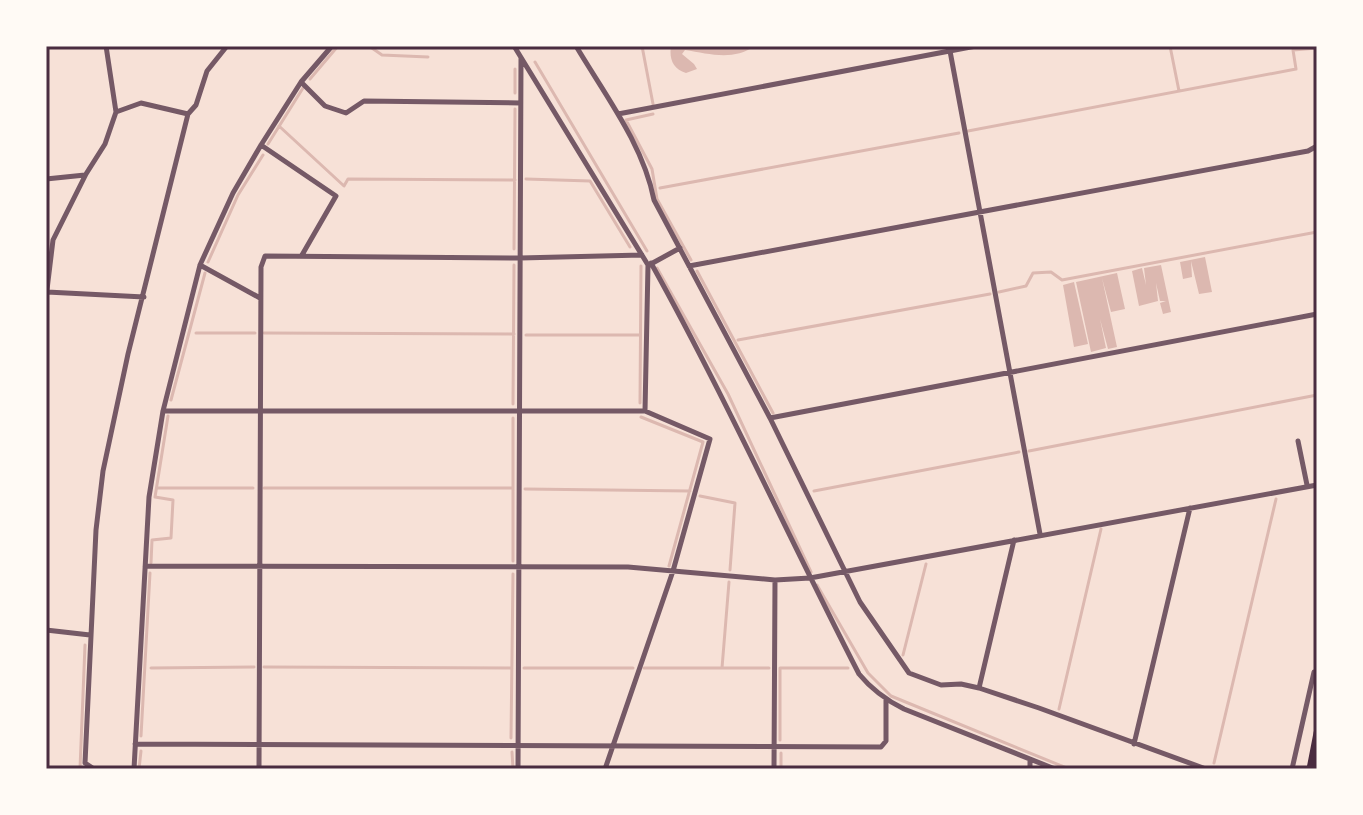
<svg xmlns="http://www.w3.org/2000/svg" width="1363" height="815" viewBox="0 0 1363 815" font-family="Ubuntu,sans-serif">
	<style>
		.water { fill: #dcb8b0 }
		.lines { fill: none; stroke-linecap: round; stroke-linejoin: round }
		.stream { stroke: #dcb8b0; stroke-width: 3 }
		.minor { stroke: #755966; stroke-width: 5 }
		.secondary { stroke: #4a2c40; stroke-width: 7 }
		.neatline { fill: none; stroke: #4a2c40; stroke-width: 3 }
	</style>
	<rect width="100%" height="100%" fill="#f7e1d7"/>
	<path class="water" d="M671,46h84c-22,15 -45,8 -70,4l-3,4 12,10 3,5 -11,4c-13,-4 -17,-14 -15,-27z
		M1205,257l7,35 -13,2 -8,-33 1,16 -9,2 -3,-17z
		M1161,265l10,47 -8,2 -3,-11 6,-2h-6l-4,-18 2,18 -19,5 -7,-35 10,-3 4,17 -2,-17z
		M1117,273l8,36 -14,3 -9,-34 15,69 -9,2 -8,-30 6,29 -15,4 -15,-70z
		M1074,282l14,62 -14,3 -11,-62z"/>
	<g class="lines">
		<path class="stream" d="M369,46l13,9 46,2
			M642,46l11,58
			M1170,46l9,45
			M535,62l112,189
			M310,79l28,-33
			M515,93v-24
			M653,114l-27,6 26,49 5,30 34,61
			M279,126l65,60 4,-7 167,1
			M968,131l328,-62 -3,-19 24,-2
			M268,144l35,-56
			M526,179l64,2 40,66
			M660,188l299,-55
			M514,249l1,-140
			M208,262l30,-67 25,-40
			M657,268l71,126 83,178
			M697,271l76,142
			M999,292l27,-6 7,-13 18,-1 11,8 255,-48
			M196,333h59
			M264,333l250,1
			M526,335h114
			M738,340l252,-46
			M171,400l34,-127
			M640,403l1,-137
			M513,404l1,-139
			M641,417l62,25 -34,124
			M1029,451l288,-56
			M157,488h96
			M264,488h249
			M525,489l165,2
			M814,491l205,-39
			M700,496l35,7 -5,67
			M513,561v-143
			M151,563l1,-23 19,-2 2,-38 -18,-3 13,-81
			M817,585l51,88 23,23 178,73
			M903,655l23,-91
			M264,667l248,1
			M151,668l103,-1
			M524,668h109
			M644,668h125
			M722,668l7,-86
			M1059,709l42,-180
			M141,736l9,-163
			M511,738l2,-164
			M780,740v-72h68
			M512,752l1,17
			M1214,763l62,-264
			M80,769l5,-124
			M139,769l2,-18
			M781,769v-16"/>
		<path class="minor" d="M514,46l134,219 -3,146
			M576,46c29,49 67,98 78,154l116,218 90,184 49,71 32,12 20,-1 18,4 60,20 167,61
			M950,51l90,483
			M301,82l24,24 21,7 18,-12 156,2
			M116,112l25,-9 47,11
			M618,114l358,-68
			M261,145l75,51 -34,59
			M46,179l39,-4
			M651,263c75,135 138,275 208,411 13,16 27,26 45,35l151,60
			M200,265l60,33
			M649,265l31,-17
			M689,266l619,-115 9,-5
			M47,292l97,5
			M46,298l7,-58 33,-66 19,-30 11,-32 -10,-66
			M163,411h482l65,28 -37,132 -68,198
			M770,418l547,-104
			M1298,441l9,44
			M145,566l483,1 147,13 35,-2 507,-93
			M46,630l44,5
			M979,688l35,-148
			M135,744l746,3 5,-6v-41
			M1134,744l56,-236
			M94,769l-9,-6 11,-233 7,-59 25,-117 60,-240 8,-9 11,-34 20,-25
			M134,769l15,-272 14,-86 37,-146 33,-72 28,-48 40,-63 31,-36
			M259,769l2,-502 4,-11 255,2 122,-3
			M518,769l3,-711
			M774,769l1,-189
			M1030,769v-10
			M1292,769l22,-97 3,1"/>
		<path class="secondary" d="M1310,769l7,-36"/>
	</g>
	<rect width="1363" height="815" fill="none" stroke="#fffaf5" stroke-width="96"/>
	<rect x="48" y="48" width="1267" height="719" class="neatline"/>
</svg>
